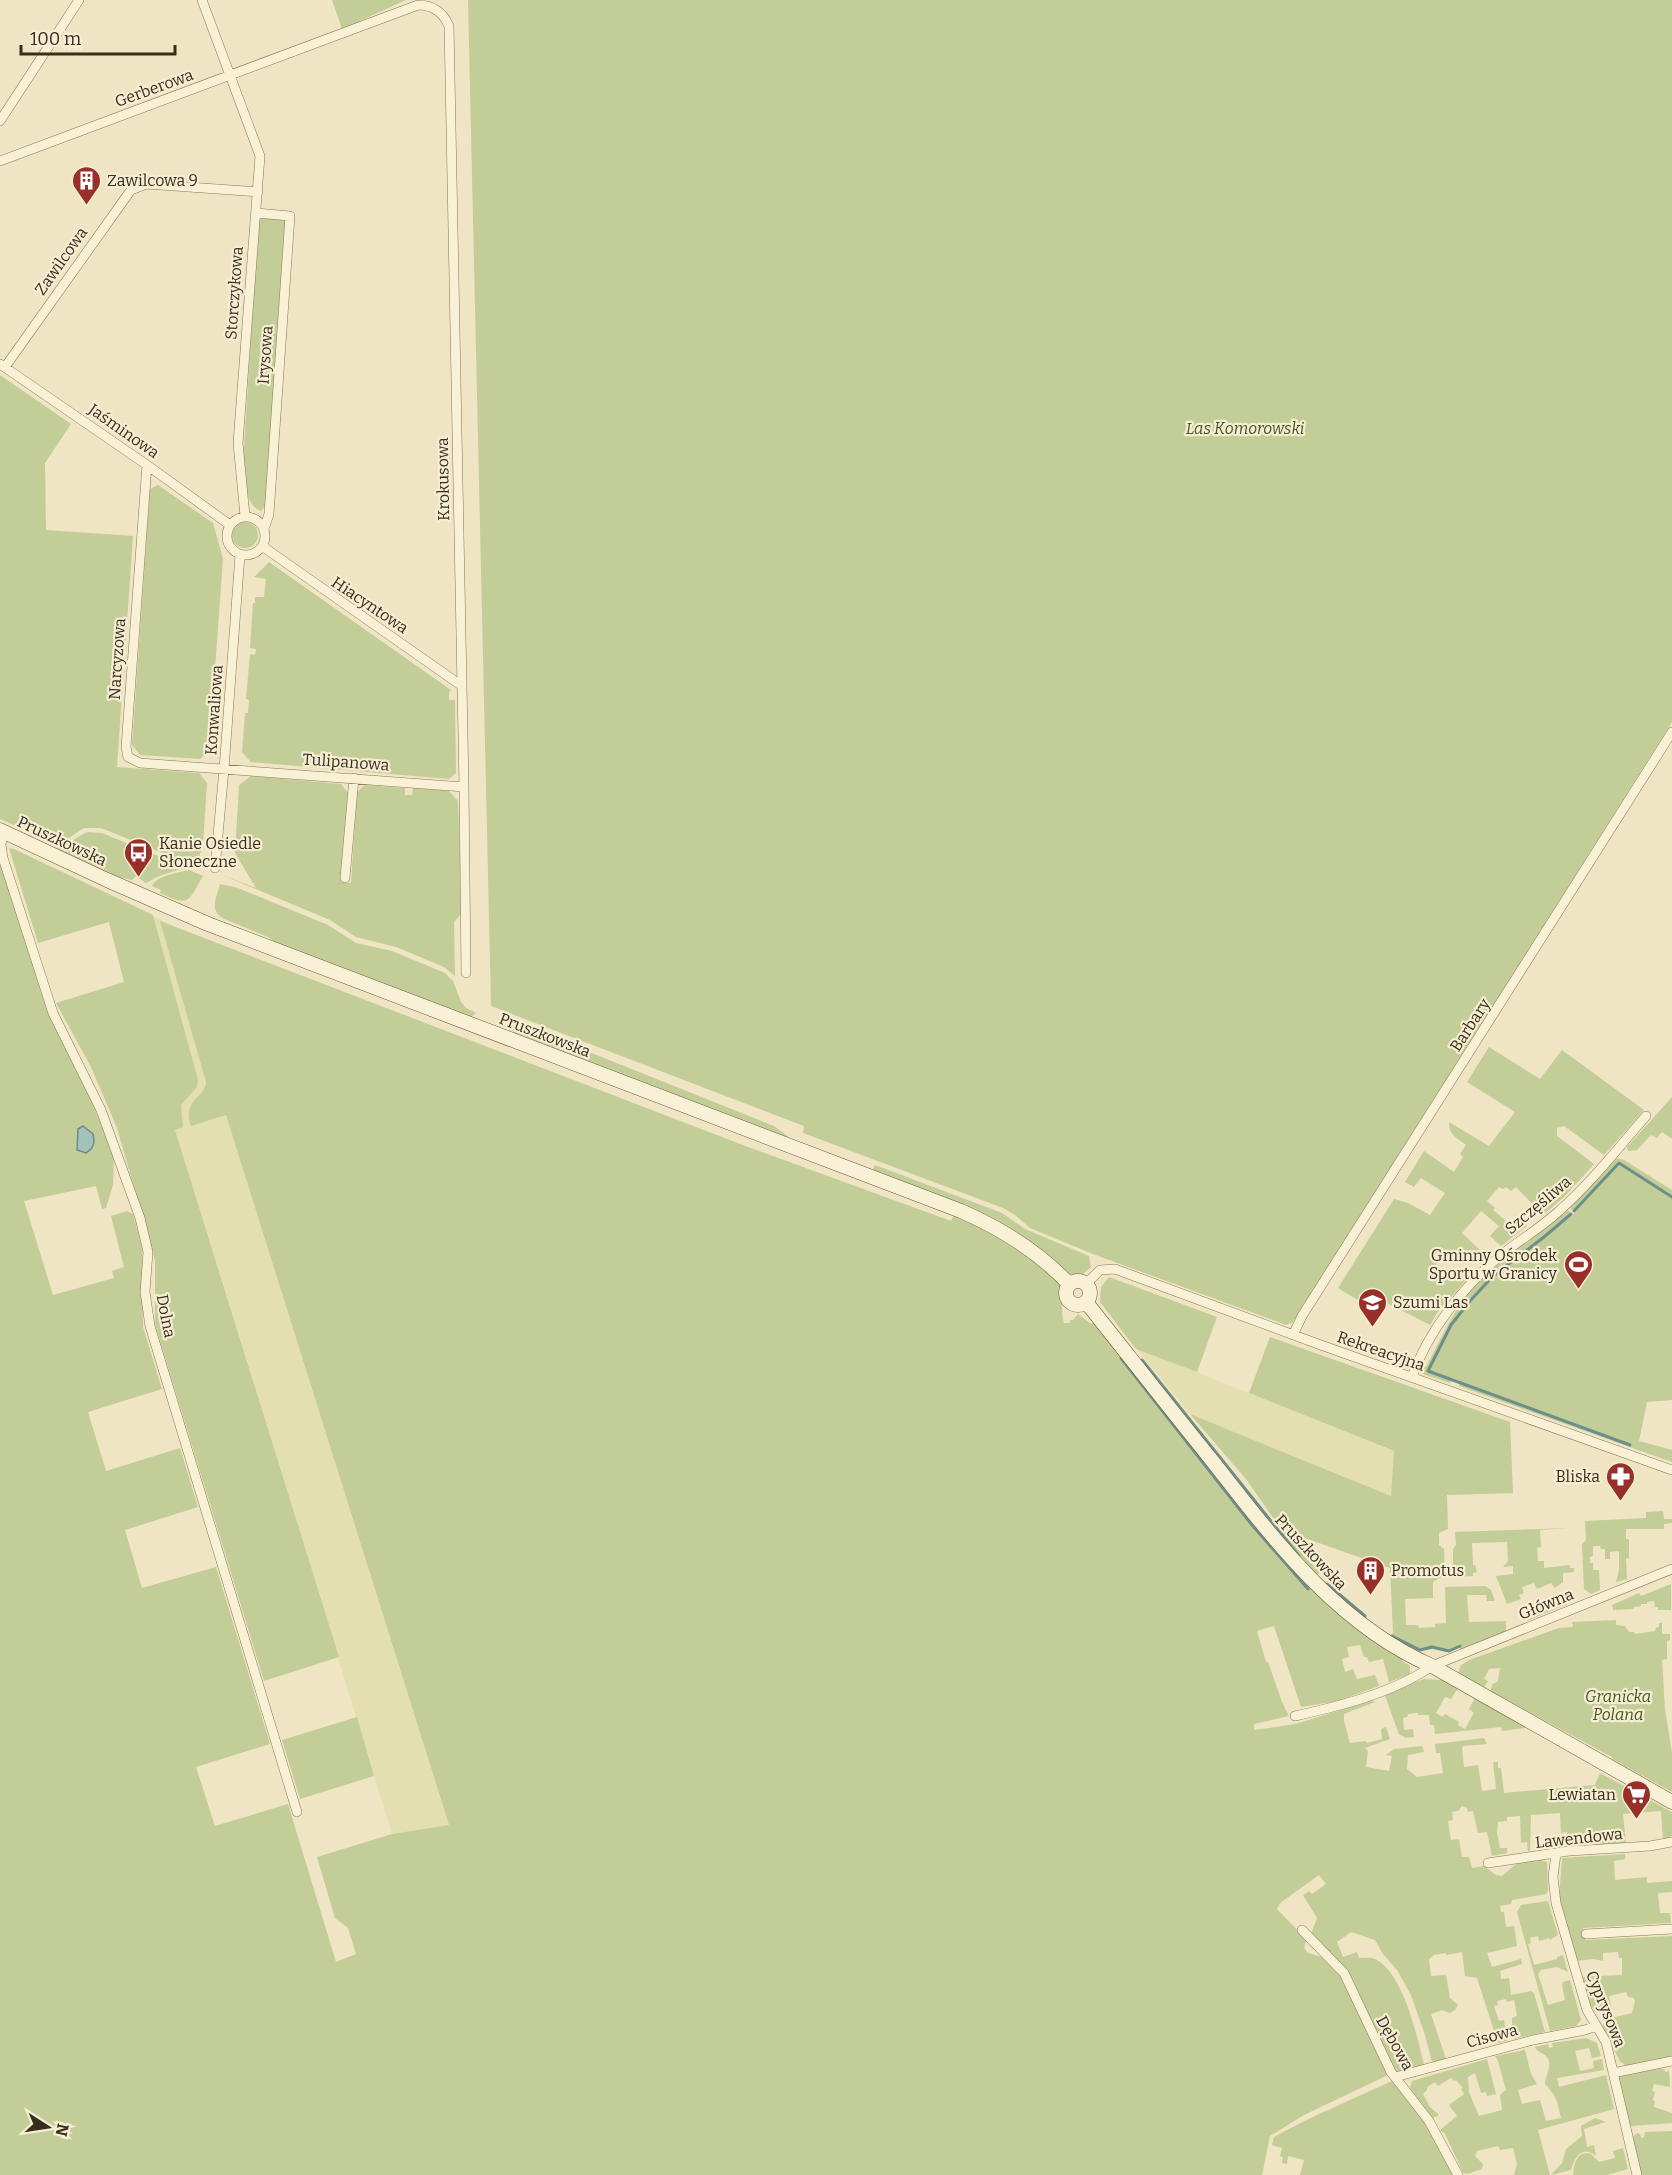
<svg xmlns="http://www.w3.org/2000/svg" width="1672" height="2175" viewBox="0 0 1672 2175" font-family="Bitter,serif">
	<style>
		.farmland { fill: #e4dfb0 }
		.green { fill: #c3cd97 }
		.water { fill: #a5c1bb; stroke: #6c9089; stroke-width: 1.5 }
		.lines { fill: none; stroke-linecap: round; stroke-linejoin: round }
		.stream { stroke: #6c9089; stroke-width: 3 }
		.street-casing { stroke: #897659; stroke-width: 10 }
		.secondary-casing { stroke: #6b573d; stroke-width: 15 }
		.street { stroke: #f9f1d6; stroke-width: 9 }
		.secondary { stroke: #f9f1d6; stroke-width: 14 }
		.labels { text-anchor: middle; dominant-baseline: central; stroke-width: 4.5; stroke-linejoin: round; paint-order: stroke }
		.street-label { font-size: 16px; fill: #392d1e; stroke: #f6eed3 }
		.poi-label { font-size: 16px; fill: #392d1e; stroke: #f6eed3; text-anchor: start }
		.park-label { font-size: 16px; font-style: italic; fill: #465524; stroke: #f6eed3 }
	</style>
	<rect width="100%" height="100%" fill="#efe4c3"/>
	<path class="farmland" d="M101,891l72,35 41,150 235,750 -57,8 -163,-533 -55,-173 -50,-146z
		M1136,1348l259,104 -4,44 -201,-82z"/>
	<path class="green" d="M332,0h74l-64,29z
		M468,0h1204v722l-379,600 -7,3 -193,-71 -63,-26 -15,-13 -12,-7 -200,-75 1,-7 -313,-120z
		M264,216l21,3 2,5 -20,249v31l-6,7c-19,-6 -17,-48 -17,-64l14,-220 1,-6z
		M0,375l71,49 -26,39 1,67 87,6 -16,231 82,6 8,10 -4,61 -6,20 9,4 -16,-4 -89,-36h-17l-21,14 -9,1 -54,-24z
		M158,485l55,38 10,36 -14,192 -9,8 -60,-4 -8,-10 18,-256z
		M232 535a13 13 0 1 1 26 0a13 13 0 1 1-26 0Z
		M269,562l182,128 -2,2v8h6l1,73 -7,6 -198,-17 -9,-10 3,-39h3l1,-13 -3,-1 4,-45 5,1 1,-6 -6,-1 3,-45h2v-6h9l2,-18 -12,-2z
		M251,776l90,8 7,9 -7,89 10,1 6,-91 8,-7 40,3v7h7l1,-7 36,3 9,10 4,112 -8,9 1,54 -11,-9 -48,-20 -40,-10 -26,-17 -108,-45 34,13 -21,-35 4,-68z
		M88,832l14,1 64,26 1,6 5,1 5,-3 7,3v2l-25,8 -13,7 -10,-7 -4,4 -23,-5 -53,-27c13,-2 20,-12 32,-16z
		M9,848l5,1 139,66 45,165 -1,7 -16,18 2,22 -8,3 164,527 -75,24 -109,-357v-64l-38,-132 -26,-61 -35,-64 68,-21 -15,-60 -71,21z
		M0,855l77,210 37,92 -1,28 -7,23 -4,1 -6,-23 -72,15 29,94 61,-17 -2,-7 12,-4 -13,-51 16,-5 6,3 9,34 1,79 19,62 -74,23 18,59 74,-23 18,59 -73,23 17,58 74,-21 54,177 -74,23 19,59 73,-22 48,158 20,-8 -8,-26 -13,-10 -18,-61 75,-23 57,-9 -223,-710 -35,11 -1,-2c-6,-27 15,-25 16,-42l-46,-161 588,226 203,74 3,-6c24,11 97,46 106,70 4,12 0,25 4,38h6v-3h3l5,-6 13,10 3,-2 32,37 75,103 4,-3 67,84 132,115 -2,3 8,5v8l-21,8 -6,-23 -14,3 -2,-5h-3l-4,-12 -13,2 2,10 -7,2 3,13 8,-3 4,10 18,-4 4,11 -41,15 -37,6 -27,-81 -17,5 9,31h2l14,40 7,14 -35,8v6l42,-6 76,-24 3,2 -31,12v7l6,22 16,-2 1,2 15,-4 -1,-10 5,-2 4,12 -25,9 3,3 -2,16 23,4 3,-15 -6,-1 8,-6 28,-3 2,6 -16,3 -1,14 10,8 26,-4 -3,-20h-4l-1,-9 49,-6 3,6 -24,2 -1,2 2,19 14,-2 4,26 14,-2 -3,-27h5v6h3l3,25 91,-8 5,-12 72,39v24l-9,4 -2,-29 -38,3 3,30 -51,1h-7l-1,-13 -6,1 -1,-20 -29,2 -1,36 -2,1 -1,-10 -6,1 -1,-27 -13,1v4l-9,1 -1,11 3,15h7v5l-15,3 -5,-24 -9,1 -5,-22 -5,1 -1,-4 -5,-2 -4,5 -6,1 1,8 -5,1 3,19 8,-1 3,18h7l3,11 12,-2 12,9 6,1 16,-14 21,-3 8,3 1,29 -2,3 -34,6 -1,4 -11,2 1,6h3l2,15 8,-1 3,20 -30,7 5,14 29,-8 1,5 -22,7 1,8 8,-1 2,17 20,-4 3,2 11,39 -32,7 -1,-21 5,-2 -3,-16 -7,2 -1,-3 -9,2 1,4 -4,1 5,15 5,-1 3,21 -9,2 -21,-65 -12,-2 -3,-24 -16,3v-2l-12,2 -5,4 2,17 15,-1 4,23 8,7 -3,5 -5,3 -8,-3 -11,4 15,45 -14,3 -7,-27 -14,-40 -14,-25 -14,-16 -8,-14 -24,-8 -14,10 6,15 14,-5 2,6c6,0 13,-1 18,2 27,16 40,76 47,105l-21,7h-9l-47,-101 -36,-37 6,-16 -14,-23 6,-4 3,3 14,-10 -7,-9 -39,28 -3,6 28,29 1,4 -2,6 4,5 17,5 13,11 50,106 -84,40 -34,21 -8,39h-1262z
		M189,870l14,6c-15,26 -13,31 -43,17l1,-3 -9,-4c5,-11 26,-13 37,-16z
		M220,884l18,4 90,37 28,18 36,8 53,22 8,8 8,21 5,6 10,5 -6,5 -186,-70 -16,-11 -46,-19c-13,-10 -5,-21 -2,-34z
		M514,1022l260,104 15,11 -15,1 -262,-103 2,-3 -4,-4z
		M1489,1047l51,32 22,-29 82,60 -40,45 -40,-29 -7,2v8l37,28 -30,33 -21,18 -27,-28 -5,4 -5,-4 -3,2 -4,-2 -12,14 8,7 -2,2 18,15 7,-7 9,8 -26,20 -11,-10 9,-10 -18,-15 -19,22 20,19 3,6 -5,6 -19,-17 -13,12 -4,-3 -10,11 13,12 3,-3 3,2 5,-6 9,7 -30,34 -7,12 -47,-24 -4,12 -41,-25 56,-89 14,4 22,12 15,-22 -24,-15 -7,9 -9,-5 19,-31 30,21 9,-15 -3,-3 6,-9c-10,-8 -17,-10 -17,-23l40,24 26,-34 -48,-30z
		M1672,1097v42l-10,-7 -5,6 -6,-3 -14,15 -9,1 -1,-4z
		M1616,1158l8,2 48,30v210l-25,2 -8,39 33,9v12l-213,-76 1,-5 -8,-3 -2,5 -27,-9v-8l3,1c10,-19 20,-40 31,-58 24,-40 76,-68 111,-99l5,5 2,-2 -5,-5z
		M875,1165l127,48 23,16 64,27 2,11 -9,8 -13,-1 -17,-14 -180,-89z
		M1109,1277l108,40 -20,55 -61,-23 -36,-47 1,-15z
		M1270,1337l240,85 3,71 -66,2 1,34 -9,4v12l5,4 1,28 -6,1 -6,4v16l-28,1 1,26h12l1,3 16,-1v-3l11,-1 -1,-36 40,-1 6,4 4,11h-8l-1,-6h-19l2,27 37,-1v11l-45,18 -2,-3 -13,5 -12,-3 -16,2 -8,-4 -1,3 -19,-12 3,-5 -3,-65 -108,-38 38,43 -7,3 -37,-43 5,-4 -35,-50 -56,-65 201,82 3,-45 -145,-58z
		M1663,1511l1,8h8v4l-8,1v5h-38v10h3v19l-3,1 1,20 -11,3 3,-12v-19l-9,1v7h-5v-10h-4l-1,-3h-7v10l-3,1v6h3v7h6l1,20 -9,4 -7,-5 -2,-45 4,-4 -1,-19 61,-3v-6z
		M1568,1528l-28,2 1,17 -4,1 1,13h6v7l26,-3v3h4v4l-11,1v9l-8,6 -4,-5 -14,6 -3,-6 -12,4 2,6 -5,2 2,4 -14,5 -11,-28 17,-2v-8l-10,1 5,-6 -1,-19 -35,1 1,22h2l2,7 -4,1v3l-15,1 -5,-5v-23l3,-4 -1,-13z
		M1671,1584v26h-13v-3h-3l-1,-6 -7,1v2h-6v2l-7,1 -1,2 -20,1 -1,-5 27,-12 2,3z
		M1571,1592l3,1 -7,11 -40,17 -4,-9 33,-13 5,3z
		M1616,1620v5l9,1 4,6h5l1,2 20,-3 1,-3 3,-1v-4h3v11h8v6l-3,1v18l-5,1 3,49 7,44v39l-60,-33v-2l-122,-66 3,-7 5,-3 2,-13 -11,1 -5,10 4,2 -4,6 -25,-14 1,-7 9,-6 90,-32 14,-1 -1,-5z
		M1424,1679l18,1 16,8 -7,11 -6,-2 -9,16 7,4 2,-3 14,8 -1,3 7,4 9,-16 -5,-4 6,-11 50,30 -23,3 -1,-4 -66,7 -1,-9h-4l-1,-10h-11v-2l-10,1 -1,3 -4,1 1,12 9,-1 1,8 -8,1 -7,-4 -15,-41z
		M357,1717l17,59 -74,23 -18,-59z
		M1625,1854v5l-11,2 1,19 32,-3v6l25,-2v11l-14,1 2,20h10l1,10 -88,5 2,12 87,-4v120l-45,11 -7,-6 -19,-35 5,-2 -3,-4 29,-7 3,-12 -1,-3 -6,-1 -2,-5 -17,4 2,10 -17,6 -14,-35 42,-2v-17h-3l-1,-6 -15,1v8l-10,-2 -17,2 -17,-63 3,-40z
		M1548,1901l10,34 -8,5 -1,-2 -10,3 -1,-5 -8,2 1,5 -3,1 6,21 23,-6v-2l6,-2 5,17 -11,-5 -16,3 -3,4 10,31 17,-5 -3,-15 1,-3 7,-2 11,40 -5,6 -26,5 -33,-119 4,-7z
		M1586,2038l11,5 4,13 -9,2 -3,-10 -14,3 5,20 14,-3 -1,-7 9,-2 2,11 -47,8 2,9 47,-12 8,34 -76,21 12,45h-36l3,-11 -4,-16 -13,2 -2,-4 -21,5 -2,5 8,8 -1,5 -15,5 -4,-1 -18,-39 -5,-4 17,-14 -8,-11 15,-11 -3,-5 2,-1 -7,-8 -2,1 -3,-3 -13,8 -3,-4 -8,5v3l-4,4 7,13 9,8 -6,3 -23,-30 2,-7 75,-22 9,35 -9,2 -1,-4 -5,1 -6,-20 -7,4 1,15 10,24 23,-6 -2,-15 6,-5 -8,-29 -3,-5 30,-6 6,24 6,10 -19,6 4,14 18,-4 6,21 15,-3c-4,-18 -4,-21 -16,-34 0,-8 9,-20 1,-28 -4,-4 -8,-3 -11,-9l13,-3 1,4 4,-1 -1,-4z
		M1652,2068l12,1 1,3 4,-1 1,16 -16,-3 -2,7 3,1 -2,8 2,1 -1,6 18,6v10l-40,3 -3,-2 -11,-47z
		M1394,2080l32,43 29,52h-155l4,-15 -16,-4 -1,8 -5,-1 1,-6 -3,-1 2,-8 -10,-3 2,-8c39,-22 80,-38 120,-57z
		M1595,2118l11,4 -22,7 3,18 7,-2 2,11c-14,-11 -21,0 -25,14l-19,5h-1l11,-12 4,-14 16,-13 -1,-10z
		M1672,2131v44h-32l-8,-37 5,-5 3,1 1,4 3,-1 1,-5z
		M1623,2148l5,21 -21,6h-34c1,-11 4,-25 18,-21l8,8 16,-4 -2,-7z"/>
	<path class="water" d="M83,1126l10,8c2,9 1,14 -7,19l-9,-3 1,-21z"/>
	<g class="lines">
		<path class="stream" d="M1574,1211l45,-48 53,34
			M1571,1214l-27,23 -51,39 -23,25 -19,24 -23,46 202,74
			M1121,1358l131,167 56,64
			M1142,1360l157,196
			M1327,1584l38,32
			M1392,1636l28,14 12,-3 17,4 11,-5"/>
		<defs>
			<path id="street" d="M202,0l58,156 -22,287 7,73
				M0,121l79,-121
				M0,161l418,-156c15,0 25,7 31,21l15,761 2,186
				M256,213l34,3 -21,298 -5,15
				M0,364l147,101 83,60
				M5,367l126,-177 15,-6 112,8
				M147,465l-21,282 2,10 12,6 324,24
				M227 536a19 19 0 1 1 38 0a19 19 0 1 1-38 0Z
				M262,546l200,140
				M4,831l-3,13 2,14 50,155 48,97 39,108 8,34 -3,40 5,34 147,486
				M215,868l9,-99 16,-214
				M345,878l9,-100
				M1086,1284l14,-14 15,-1 203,75 354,126
				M1293,1335l9,-19 370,-584
				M1412,1377c16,-46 51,-90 88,-121 19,-16 41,-28 59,-45 32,-28 59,-63 87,-95
				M1295,1716c45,-10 98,-23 137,-50l240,-97
				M1556,1854l-3,23 3,26 31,107 19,32 31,133
				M1488,1863l81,-12 81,-5 22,-4
				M1302,1930l42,43 47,99 38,49 29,54
				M1586,1934l86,-5
				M1613,2073l59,-12
				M1395,2077l138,-37 52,-10 11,-4"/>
			<path id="secondary" d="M0,830l107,50 101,44 753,287c41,18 78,41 108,73
				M1066 1293a12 12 0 1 1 24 0a12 12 0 1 1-24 0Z
				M1086,1302c43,54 85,108 128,161 61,78 124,162 218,203l240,136"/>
		</defs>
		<use href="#street" class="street-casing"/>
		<use href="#secondary" class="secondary-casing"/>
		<use href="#street" class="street"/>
		<use href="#secondary" class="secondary"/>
	</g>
	<defs>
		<symbol id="building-pin" viewBox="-11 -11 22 30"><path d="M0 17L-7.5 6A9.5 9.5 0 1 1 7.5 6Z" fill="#992f29" stroke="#f6eed3"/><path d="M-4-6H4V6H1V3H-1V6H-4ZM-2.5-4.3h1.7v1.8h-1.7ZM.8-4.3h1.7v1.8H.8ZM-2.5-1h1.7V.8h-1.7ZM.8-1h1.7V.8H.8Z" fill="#fff"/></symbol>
		<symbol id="bus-pin" viewBox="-11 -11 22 30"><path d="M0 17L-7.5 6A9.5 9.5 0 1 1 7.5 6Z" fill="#992f29" stroke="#f6eed3"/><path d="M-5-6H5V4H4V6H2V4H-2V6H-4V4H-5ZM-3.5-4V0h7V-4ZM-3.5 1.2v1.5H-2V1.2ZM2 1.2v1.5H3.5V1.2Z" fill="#fff"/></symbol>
		<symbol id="stadium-pin" viewBox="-11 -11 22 30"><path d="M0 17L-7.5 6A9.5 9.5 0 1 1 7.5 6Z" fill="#992f29" stroke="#f6eed3"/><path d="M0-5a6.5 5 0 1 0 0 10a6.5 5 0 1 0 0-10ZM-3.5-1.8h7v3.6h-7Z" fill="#fff"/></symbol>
		<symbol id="school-pin" viewBox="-11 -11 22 30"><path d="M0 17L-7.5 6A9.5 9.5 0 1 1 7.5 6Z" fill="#992f29" stroke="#f6eed3"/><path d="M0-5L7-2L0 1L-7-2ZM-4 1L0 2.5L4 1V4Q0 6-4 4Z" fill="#fff"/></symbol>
		<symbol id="pharmacy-pin" viewBox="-11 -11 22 30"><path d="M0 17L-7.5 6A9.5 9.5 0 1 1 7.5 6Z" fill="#992f29" stroke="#f6eed3"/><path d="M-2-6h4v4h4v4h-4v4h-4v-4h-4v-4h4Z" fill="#fff"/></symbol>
		<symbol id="supermarket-pin" viewBox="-11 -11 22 30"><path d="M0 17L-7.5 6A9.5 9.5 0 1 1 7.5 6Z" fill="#992f29" stroke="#f6eed3"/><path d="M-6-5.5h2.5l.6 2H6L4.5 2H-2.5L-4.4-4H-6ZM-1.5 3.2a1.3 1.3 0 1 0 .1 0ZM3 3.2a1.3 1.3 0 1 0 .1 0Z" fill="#fff"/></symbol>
	</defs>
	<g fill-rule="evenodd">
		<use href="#building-pin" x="70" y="164" width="33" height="45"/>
		<use href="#bus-pin" x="122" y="836" width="33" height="45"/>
		<use href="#stadium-pin" x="1562" y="1248" width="33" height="45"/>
		<use href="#school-pin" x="1356" y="1286" width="33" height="45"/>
		<use href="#pharmacy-pin" x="1604" y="1460" width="33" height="45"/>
		<use href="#building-pin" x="1354" y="1554" width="33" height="45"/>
		<use href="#supermarket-pin" x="1620" y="1778" width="33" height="45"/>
	</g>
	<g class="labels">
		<g class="street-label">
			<text transform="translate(154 88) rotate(-20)">Gerberowa</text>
			<text transform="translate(61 261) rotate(-55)">Zawilcowa</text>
			<text transform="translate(234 293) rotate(-86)">Storczykowa</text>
			<text transform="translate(265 355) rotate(-86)">Irysowa</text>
			<text transform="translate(124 431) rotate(35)">Jaśminowa</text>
			<text transform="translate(443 479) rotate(-91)">Krokusowa</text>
			<text transform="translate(370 605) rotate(34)">Hiacyntowa</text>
			<text transform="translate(117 659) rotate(-86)">Narcyzowa</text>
			<text transform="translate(214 710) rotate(-86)">Konwaliowa</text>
			<text transform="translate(346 762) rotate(4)">Tulipanowa</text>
			<text transform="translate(62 841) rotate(25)">Pruszkowska</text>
			<text transform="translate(1470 1025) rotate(-57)">Barbary</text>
			<text transform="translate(545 1035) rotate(21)">Pruszkowska</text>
			<text transform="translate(1538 1205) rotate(-40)">Szczęśliwa</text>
			<text transform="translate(166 1316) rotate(79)">Dolna</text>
			<text transform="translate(1381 1351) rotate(19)">Rekreacyjna</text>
			<text transform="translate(1311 1552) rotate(47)">Pruszkowska</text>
			<text transform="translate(1546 1604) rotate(-22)">Główna</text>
			<text transform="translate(1579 1838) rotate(-6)">Lawendowa</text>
			<text transform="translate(1606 2009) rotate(68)">Cyprysowa</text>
			<text transform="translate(1492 2036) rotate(-15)">Cisowa</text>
			<text transform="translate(1395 2043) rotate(61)">Dębowa</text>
		</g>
		<g class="poi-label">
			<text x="107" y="180">Zawilcowa 9</text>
			<text x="159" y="843">Kanie Osiedle<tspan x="159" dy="18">Słoneczne</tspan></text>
			<text x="1557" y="1255" text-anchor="end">Gminny Ośrodek<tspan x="1557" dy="18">Sportu w Granicy</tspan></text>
			<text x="1393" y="1302">Szumi Las</text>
			<text x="1600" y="1476" text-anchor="end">Bliska</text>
			<text x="1391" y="1570">Promotus</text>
			<text x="1616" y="1794" text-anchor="end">Lewiatan</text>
		</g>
		<g class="park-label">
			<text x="1245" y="428">Las Komorowski</text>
			<text x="1618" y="1696">Granicka<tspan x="1618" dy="18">Polana</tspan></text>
		</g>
	</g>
	<g transform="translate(48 2127) rotate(102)" stroke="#f6eed3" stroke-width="4.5" paint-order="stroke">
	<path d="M0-4.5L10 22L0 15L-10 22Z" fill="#392d1e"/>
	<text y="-9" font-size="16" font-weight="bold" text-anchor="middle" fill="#392d1e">N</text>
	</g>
	<path d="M21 45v9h154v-9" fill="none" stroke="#392d1e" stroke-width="3"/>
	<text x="30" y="45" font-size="18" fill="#392d1e" stroke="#f6eed3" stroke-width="4.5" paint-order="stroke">100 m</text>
</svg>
